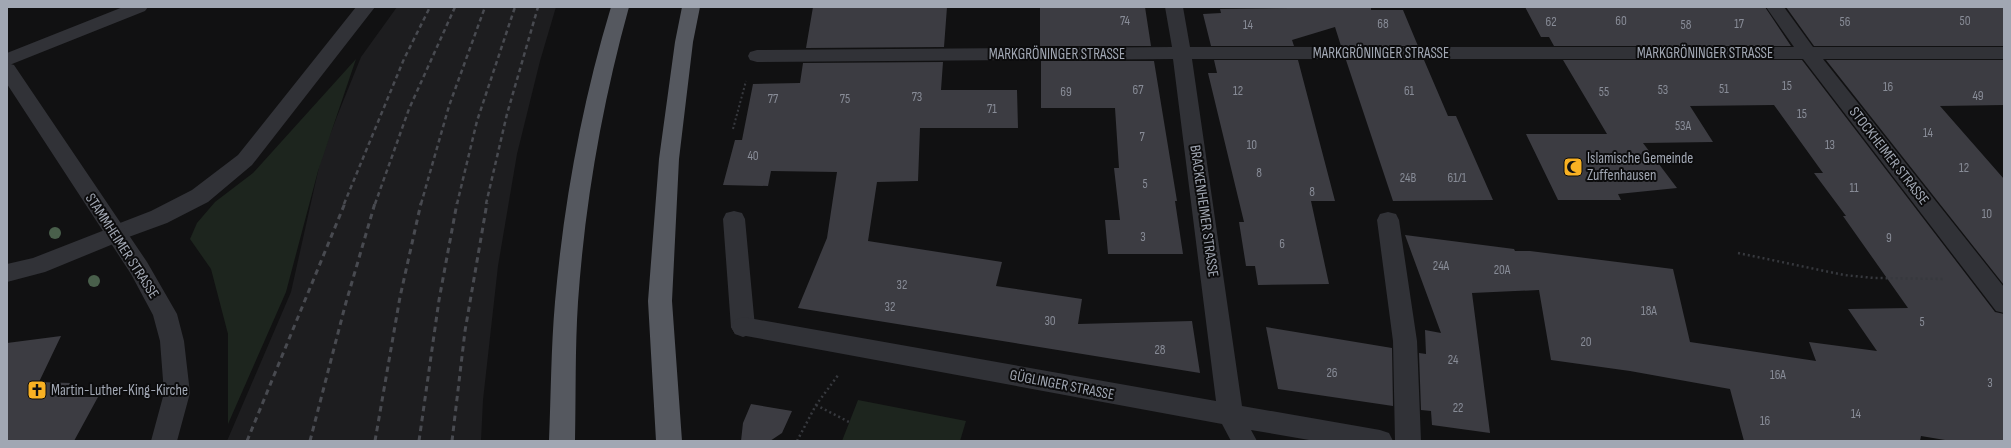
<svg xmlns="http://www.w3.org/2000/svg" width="2011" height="448" viewBox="0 0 2011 448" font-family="'Sofia Sans Condensed',sans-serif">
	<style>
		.built { fill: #1d1d1f }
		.green { fill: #1d251e }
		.building { fill: #3c3c42 }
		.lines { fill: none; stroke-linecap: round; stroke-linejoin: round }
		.path-far1 { stroke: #37393e; stroke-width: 2; stroke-dasharray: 2 2.5; stroke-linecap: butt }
		.path { stroke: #37393e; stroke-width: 2.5; stroke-dasharray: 2 3; stroke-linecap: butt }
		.service { fill: #313237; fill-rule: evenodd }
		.minor { fill: #313237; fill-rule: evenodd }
		.tertiary { fill: #313237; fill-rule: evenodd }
		.trunk { fill: #55585f; fill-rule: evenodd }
		.rail-far1 { stroke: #484a50; stroke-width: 2.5; stroke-dasharray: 4.5 3.5; stroke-linecap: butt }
		.rail { stroke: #484a50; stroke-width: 3; stroke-dasharray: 5.5 4.5; stroke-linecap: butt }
		.tree { fill: #495f4b }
		.labels { text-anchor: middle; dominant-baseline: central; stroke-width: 4; stroke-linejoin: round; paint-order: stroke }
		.number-label { font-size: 13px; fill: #888c97 }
		.street-label { font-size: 15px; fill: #a1a7b3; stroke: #0c0c0d }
		.poi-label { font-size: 15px; fill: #a1a7b3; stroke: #0c0c0d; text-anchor: start }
	</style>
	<rect width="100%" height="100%" fill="#111112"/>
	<path class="built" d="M397,7h159l-16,54 -23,93 -19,112 -15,134 -2,41h-254l64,-149 30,-134 17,-44 23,-57z"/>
	<path class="green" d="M356,59l-38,112 -32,121 -58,132v-90l-17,-65 -21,-30 7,-16 18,-21 38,-29z
		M858,400l108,21 -6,20h-118z"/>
	<path class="building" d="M813,7h134l-3,40 -138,1z
		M1040,7h105l6,39h-111z
		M1371,7v3h32l15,36h-77l-6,-19 -43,13 2,6h-83l-8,-32 18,-1 -1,-4z
		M1525,7h240l26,39h-237l-5,-9h-8z
		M1786,7h218v39h-190z
		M1214,60h84l37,141h-24l18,83 -71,1 -3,-19h-9l-7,-44h5l-36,-149h9z
		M1346,60h78l24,56h8l37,84 -100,1z
		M1563,60h239l193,252 9,2v127h-53l-30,-5 -1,5h-176l-14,-52 -100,-18 -79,-11 -12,-70 -67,3 18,140 -58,-8 -1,-14 -10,-1 -2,-57 7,1 -1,-24 16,3 -36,-98 109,14 1,2h15l143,18 17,73 126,19 -7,-19 68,9 -29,-42 60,-1 -65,-92h3l-32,-43h9l-49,-68 -84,1 23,36 -70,1 34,45 -59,6 3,6h-63l-32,-66h81z
		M1826,60h178v45l-64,1 64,73v106z
		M1041,61h113l23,140h-2l8,53h-75l-3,-34h15l-6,-52h5l-4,-60h-74z
		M943,62l-2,28h76l1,38h-98l-2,53 -41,1 -9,59 134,21 -6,24 86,13 -4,25 114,-3 8,52 -402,-65 29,-70 10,-66 -66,-1 -3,15 -45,-1 12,-45h7l11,-56 47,-1 3,-20z
		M1266,327l126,21 1,58 -115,-17z
		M61,336l-22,46 31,1 -7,14h35l-24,44h-67v-98z
		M751,404l41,7 -10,22 -12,8h-29l2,-18z"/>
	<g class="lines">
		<path class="path-far1" d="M733,129l13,-48"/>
		<path class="path" d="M1738,253l106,22 30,3 71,1
			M816,405l33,17
			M797,441l19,-36 23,-31"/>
		<path class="service" d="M123,7h25l-3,4 -138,55v-13z
			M356,7h19l-123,158 -44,37 -41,21 -52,19 -8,-2 -3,-6 3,-6 44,-17 41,-21 46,-35z
			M734,211l8,2 3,6 10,108 -4,7 -8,3 -8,-3 -4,-7 -8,-108 3,-6z
			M1388,212l8,2 3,6 18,121 4,100h-26l-2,-100 -16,-121 3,-6z"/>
		<path class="minor" d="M1165,7h18l7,40h604l-28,-40h18l29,40h191v12h-181l181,228v26l-8,-2 -193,-252h-611l50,347 138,24 9,3 4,8h-78l-64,-11 6,11h-26l-9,-17 -487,-90 -4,-7 4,-7 8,-3 473,84 -43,-342 -416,3 -7,-2 -2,-4 2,-4 7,-2 415,-3z
			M115,226l8,2 3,6 -3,6 -78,32 -38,10v-18l26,-6z"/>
		<path class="tertiary" d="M7,63l7,2 133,197 30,52 7,27 6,52 -13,48h-26l13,-48 -4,-52 -7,-26 -22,-41 -124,-190z"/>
		<path class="trunk" d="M611,7h18c-27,97 -44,195 -51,295 -3,46 -2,93 -3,139h-26c2,-47 2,-93 6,-139 9,-101 27,-199 56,-295z
			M682,7h18l-7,35 -14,117 -7,142 10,140h-26l-8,-140 11,-142 16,-117z"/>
		<path class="rail-far1" d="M344,204l60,-145 26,-52
			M375,204l34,-95 46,-102
			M421,204l28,-98 36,-99
			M457,204l20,-83 38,-114
			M486,204l21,-90 31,-107"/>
		<path class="rail" d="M247,441l98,-238
			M310,441l35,-135 30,-103
			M375,441l25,-144 21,-94
			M419,441l20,-141 18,-97
			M452,441l13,-110 22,-128"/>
	</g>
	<g class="tree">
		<circle cx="55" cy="233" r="6"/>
		<circle cx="94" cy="281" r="6"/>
	</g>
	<defs>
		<symbol id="mosque-square" viewBox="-11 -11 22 22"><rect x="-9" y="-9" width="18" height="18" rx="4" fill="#f8b123" stroke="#0c0c0d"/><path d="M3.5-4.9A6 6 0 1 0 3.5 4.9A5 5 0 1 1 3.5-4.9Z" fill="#111"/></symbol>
		<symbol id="church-square" viewBox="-11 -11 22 22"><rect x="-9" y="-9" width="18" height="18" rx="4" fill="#f8b123" stroke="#0c0c0d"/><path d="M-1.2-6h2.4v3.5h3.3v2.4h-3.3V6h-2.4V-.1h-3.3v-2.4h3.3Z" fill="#111"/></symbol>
	</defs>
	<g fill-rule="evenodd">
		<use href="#mosque-square" x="1562" y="156" width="22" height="22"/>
		<use href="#church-square" x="26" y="379" width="22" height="22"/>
	</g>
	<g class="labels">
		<g class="number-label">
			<text x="1125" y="21">74</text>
			<text x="1621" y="21">60</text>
			<text x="1965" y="21">50</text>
			<text x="1551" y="22">62</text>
			<text x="1845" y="22">56</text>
			<text x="1383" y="24">68</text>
			<text x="1739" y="24">17</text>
			<text x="1248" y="25">14</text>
			<text x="1686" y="25">58</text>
			<text x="1787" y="86">15</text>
			<text x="1888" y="87">16</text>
			<text x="1724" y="89">51</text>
			<text x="1138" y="90">67</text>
			<text x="1663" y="90">53</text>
			<text x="1238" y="91">12</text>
			<text x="1409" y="91">61</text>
			<text x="1066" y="92">69</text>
			<text x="1604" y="92">55</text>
			<text x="1978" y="96">49</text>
			<text x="917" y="97">73</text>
			<text x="773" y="99">77</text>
			<text x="845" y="99">75</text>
			<text x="992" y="109">71</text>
			<text x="1802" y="114">15</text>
			<text x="1683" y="126">53A</text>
			<text x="1928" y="133">14</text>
			<text x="1142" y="137">7</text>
			<text x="1252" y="145">10</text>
			<text x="1830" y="145">13</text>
			<text x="753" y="156">40</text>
			<text x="1964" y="168">12</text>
			<text x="1259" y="173">8</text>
			<text x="1408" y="178">24B</text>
			<text x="1457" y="178">61/1</text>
			<text x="1145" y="184">5</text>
			<text x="1854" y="188">11</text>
			<text x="1312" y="192">8</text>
			<text x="1987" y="214">10</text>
			<text x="1143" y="237">3</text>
			<text x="1889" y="238">9</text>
			<text x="1282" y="244">6</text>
			<text x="1441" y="266">24A</text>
			<text x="1502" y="270">20A</text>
			<text x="902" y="285">32</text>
			<text x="890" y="307">32</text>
			<text x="1649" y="311">18A</text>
			<text x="1050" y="321">30</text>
			<text x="1922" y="322">5</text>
			<text x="1586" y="342">20</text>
			<text x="1160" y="350">28</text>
			<text x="1453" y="360">24</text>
			<text x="1332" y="373">26</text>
			<text x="1778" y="375">16A</text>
			<text x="1990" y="383">3</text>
			<text x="1458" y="408">22</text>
			<text x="1856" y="414">14</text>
			<text x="1765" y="421">16</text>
		</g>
		<g class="street-label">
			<text x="1381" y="53">MARKGRÖNINGER STRASSE</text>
			<text x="1705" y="53">MARKGRÖNINGER STRASSE</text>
			<text x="1057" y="54">MARKGRÖNINGER STRASSE</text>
			<text transform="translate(1889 156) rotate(52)">STOCKHEIMER STRASSE</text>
			<text transform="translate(1204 211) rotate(82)">BRACKENHEIMER STRASSE</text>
			<text transform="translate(122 246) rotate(57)">STAMMHEIMER STRASSE</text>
			<text transform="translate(1062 385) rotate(11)">GÜGLINGER STRASSE</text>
		</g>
		<g class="poi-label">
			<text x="1587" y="158">Islamische Gemeinde<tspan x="1587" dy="17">Zuffenhausen</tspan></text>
			<text x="51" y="390">Martin-Luther-King-Kirche</text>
		</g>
	</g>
	<rect width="2011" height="448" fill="none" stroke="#a1a7b3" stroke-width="16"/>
</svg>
